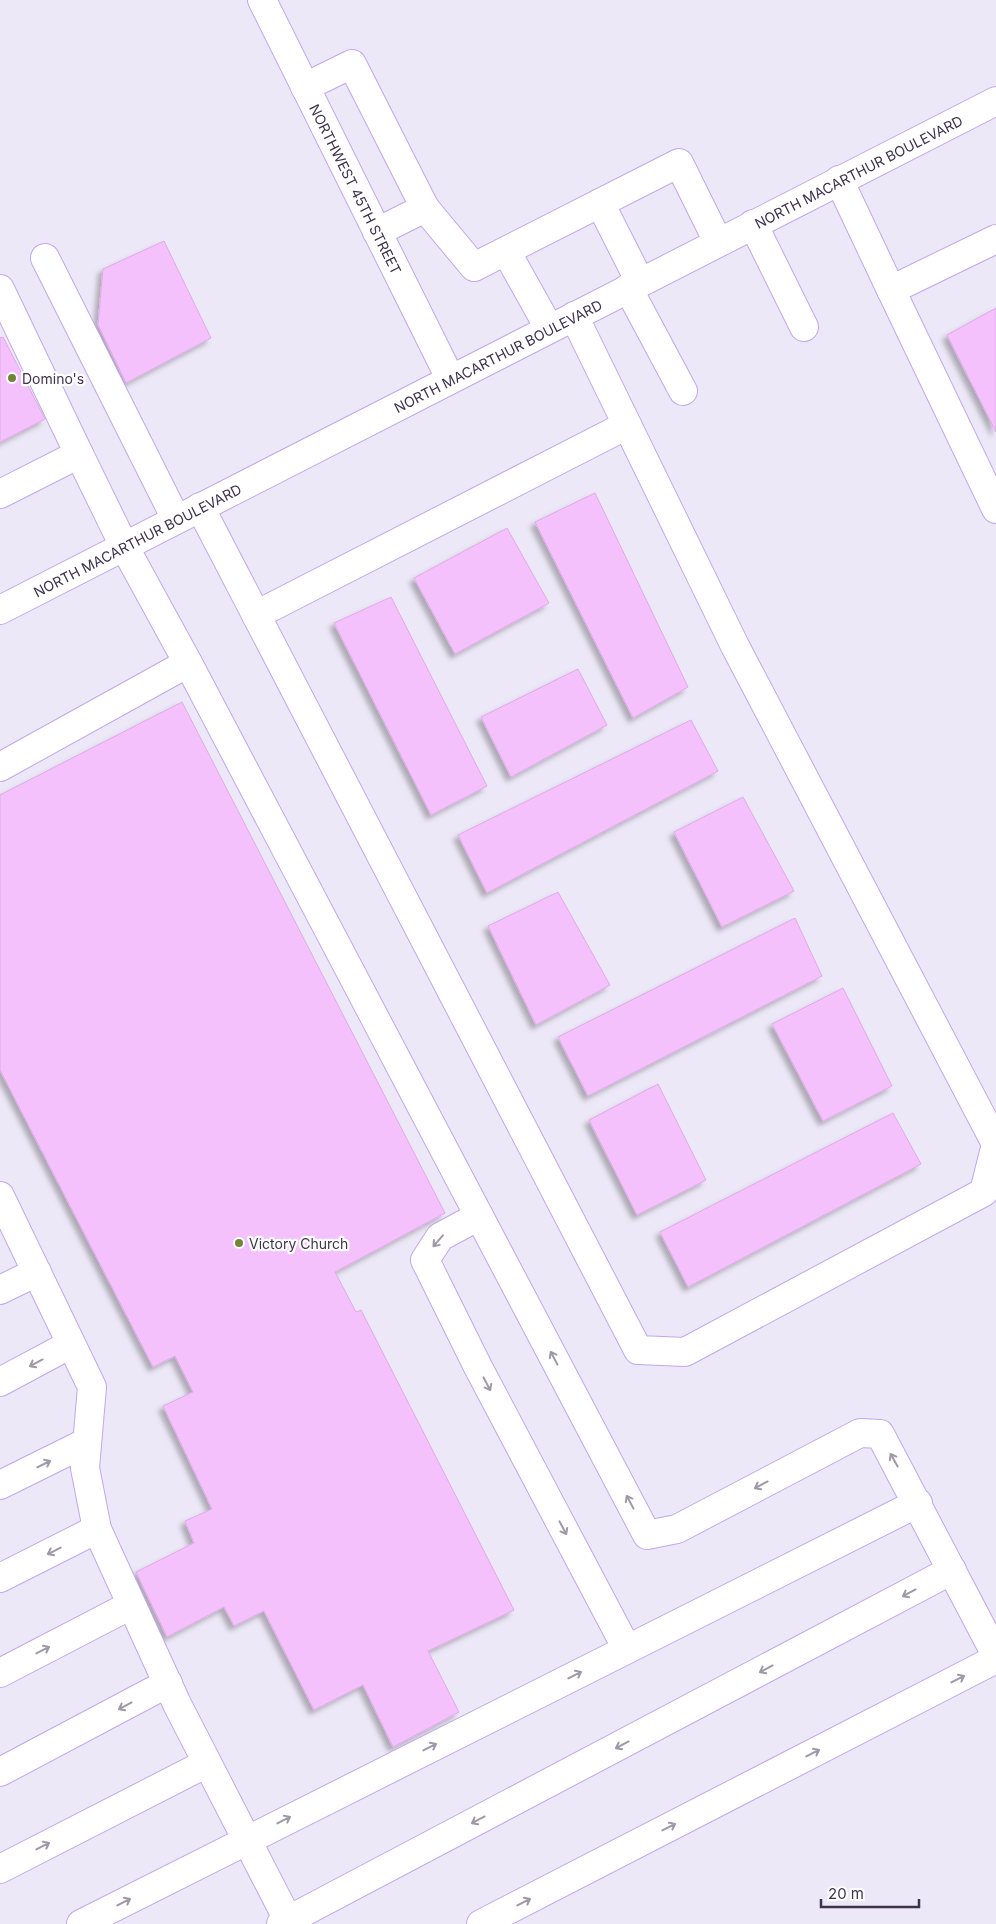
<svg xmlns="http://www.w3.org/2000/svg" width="996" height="1924" viewBox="0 0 996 1924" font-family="Inter,sans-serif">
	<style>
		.building { fill: #f5c1fd; stroke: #dfa9e7; filter: url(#shadow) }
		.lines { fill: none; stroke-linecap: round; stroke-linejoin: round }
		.minor-casing { stroke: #c2a6ee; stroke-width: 30 }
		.major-casing { stroke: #c2a6ee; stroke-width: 30 }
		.minor { stroke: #fff; stroke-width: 28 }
		.major { stroke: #fff; stroke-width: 28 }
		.oneway { stroke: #9e98a7 }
		.poi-dot { fill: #718535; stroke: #fff; stroke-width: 2 }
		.labels { text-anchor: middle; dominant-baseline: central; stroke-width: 4.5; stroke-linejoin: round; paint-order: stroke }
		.street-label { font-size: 14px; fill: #3e324f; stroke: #fff }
		.poi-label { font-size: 14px; fill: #3e324f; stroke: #fff; text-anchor: start }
	</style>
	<defs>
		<filter id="shadow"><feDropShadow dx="-4.5" dy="4.5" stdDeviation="2.5" flood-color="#0004"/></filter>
	</defs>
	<rect width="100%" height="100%" fill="#ede8f7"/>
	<path class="building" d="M164,241l47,97 -85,45 -28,-58 5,-56z
		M996,308v124l-49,-97z
		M3,337l42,82 -45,23v-104z
		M595,493l93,194 -55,31 -98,-196z
		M507,528l42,75 -94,51 -41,-76z
		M391,597l96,189 -56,29 -97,-192z
		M578,669l29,56 -96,52 -30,-60z
		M182,702l263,511 -110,59 21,40 5,-2 153,300 -86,41 31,61 -66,35 -30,-62 -49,25 -50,-99 -30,15 -10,-19 -57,30 -31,-65 58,-29 -9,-22 27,-12 -49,-103 30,-14 -18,-36 -22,11 -153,-297v-275z
		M691,720l27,51 -231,122 -29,-58z
		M743,797l51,94 -72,36 -48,-95z
		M558,892l52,93 -74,40 -48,-99z
		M795,918l27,58 -234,120 -30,-59z
		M843,988l49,98 -69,35 -51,-97z
		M658,1084l48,96 -69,35 -48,-95z
		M893,1113l28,51 -233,123 -28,-55z"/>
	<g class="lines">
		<defs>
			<g id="minor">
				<path id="s1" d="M262,0l188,378"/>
				<path d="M305,87l47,-23 73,144 -48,24"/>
				<path d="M839,180l52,110 105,-51"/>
				<path d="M600,203l40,79"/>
				<path d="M425,208l49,59 205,-104 39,79"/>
				<path d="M753,224l51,103"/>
				<path d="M506,251l43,77"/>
				<path d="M45,258l131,261"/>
				<path d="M628,288l55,103"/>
				<path d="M0,289l79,165 -79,40"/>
				<path d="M891,290l105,219"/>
				<path d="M79,454l45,92 64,117 459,872 30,-6 183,-96 20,1 116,221"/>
				<path d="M200,507l438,843 47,2 299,-160 12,-48 -261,-498 -161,-330"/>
				<path d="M256,615l371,-190"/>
				<path d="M0,767l188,-104"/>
				<path d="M0,1196l92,191 -7,81 12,61 80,175 113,220"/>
				<path d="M479,1216l-39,21 -15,23 53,107 149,282"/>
				<path d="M0,1290l37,-18"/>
				<path d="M0,1382l71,-38"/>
				<path d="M0,1485l87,-43"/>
				<path d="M0,1578l97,-49"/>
				<path d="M0,1673l131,-68"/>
				<path d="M0,1772l168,-89"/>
				<path d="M0,1869l207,-106"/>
				<path d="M81,1924l837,-421"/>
				<path d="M281,1924l671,-354"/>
				<path d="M481,1924l515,-265"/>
			</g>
			<g id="major">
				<path id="s2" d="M0,610l996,-509"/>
			</g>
		</defs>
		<use href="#minor" class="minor-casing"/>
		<use href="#major" class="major-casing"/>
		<use href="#minor" class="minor"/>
		<use href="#major" class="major"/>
	</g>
	<defs><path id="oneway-shaft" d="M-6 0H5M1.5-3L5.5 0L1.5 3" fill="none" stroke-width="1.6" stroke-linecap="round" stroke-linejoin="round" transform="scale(1.25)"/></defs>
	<g class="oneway">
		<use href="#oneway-shaft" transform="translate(438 1241) rotate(131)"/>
		<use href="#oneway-shaft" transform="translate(554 1358) rotate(-118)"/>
		<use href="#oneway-shaft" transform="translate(36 1363) rotate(152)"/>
		<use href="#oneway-shaft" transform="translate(487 1384) rotate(62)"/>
		<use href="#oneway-shaft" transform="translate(894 1460) rotate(-119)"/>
		<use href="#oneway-shaft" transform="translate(44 1464) rotate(-26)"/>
		<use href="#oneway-shaft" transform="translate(761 1485) rotate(152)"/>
		<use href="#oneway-shaft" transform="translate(630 1502) rotate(-118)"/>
		<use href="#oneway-shaft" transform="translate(563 1528) rotate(62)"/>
		<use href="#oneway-shaft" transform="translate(54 1551) rotate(153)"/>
		<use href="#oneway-shaft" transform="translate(909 1593) rotate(152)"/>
		<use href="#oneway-shaft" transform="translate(43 1650) rotate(-27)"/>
		<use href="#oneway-shaft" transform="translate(766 1669) rotate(152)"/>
		<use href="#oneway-shaft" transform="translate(575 1675) rotate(-27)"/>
		<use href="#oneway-shaft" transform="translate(958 1679) rotate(-27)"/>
		<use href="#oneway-shaft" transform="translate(125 1706) rotate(152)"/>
		<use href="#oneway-shaft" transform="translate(622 1745) rotate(152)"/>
		<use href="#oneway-shaft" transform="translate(430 1747) rotate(-27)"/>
		<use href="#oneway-shaft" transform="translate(813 1753) rotate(-27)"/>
		<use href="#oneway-shaft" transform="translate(284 1820) rotate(-27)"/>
		<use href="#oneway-shaft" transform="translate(478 1820) rotate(152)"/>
		<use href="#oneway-shaft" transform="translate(669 1827) rotate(-27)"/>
		<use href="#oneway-shaft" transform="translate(43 1846) rotate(-27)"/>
		<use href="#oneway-shaft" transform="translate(124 1902) rotate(-27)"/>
		<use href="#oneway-shaft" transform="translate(524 1902) rotate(-27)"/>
	</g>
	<g class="poi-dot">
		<circle cx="12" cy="378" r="5"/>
		<circle cx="239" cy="1243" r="5"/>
	</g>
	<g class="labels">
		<g class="street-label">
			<text stroke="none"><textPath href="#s2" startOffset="964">NORTH MACARTHUR BOULEVARD</textPath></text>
			<text stroke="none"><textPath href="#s1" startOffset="211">NORTHWEST 45TH STREET</textPath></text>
			<text stroke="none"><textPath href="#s2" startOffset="559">NORTH MACARTHUR BOULEVARD</textPath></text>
			<text stroke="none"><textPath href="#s2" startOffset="154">NORTH MACARTHUR BOULEVARD</textPath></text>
		</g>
		<g class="poi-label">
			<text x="22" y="378">Domino's</text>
			<text x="249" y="1243">Victory Church</text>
		</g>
	</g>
	<path d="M821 1899v8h98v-8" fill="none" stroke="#3e324f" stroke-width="2.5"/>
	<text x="828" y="1899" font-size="15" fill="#3e324f" stroke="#ffffff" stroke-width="4" paint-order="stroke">20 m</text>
</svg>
